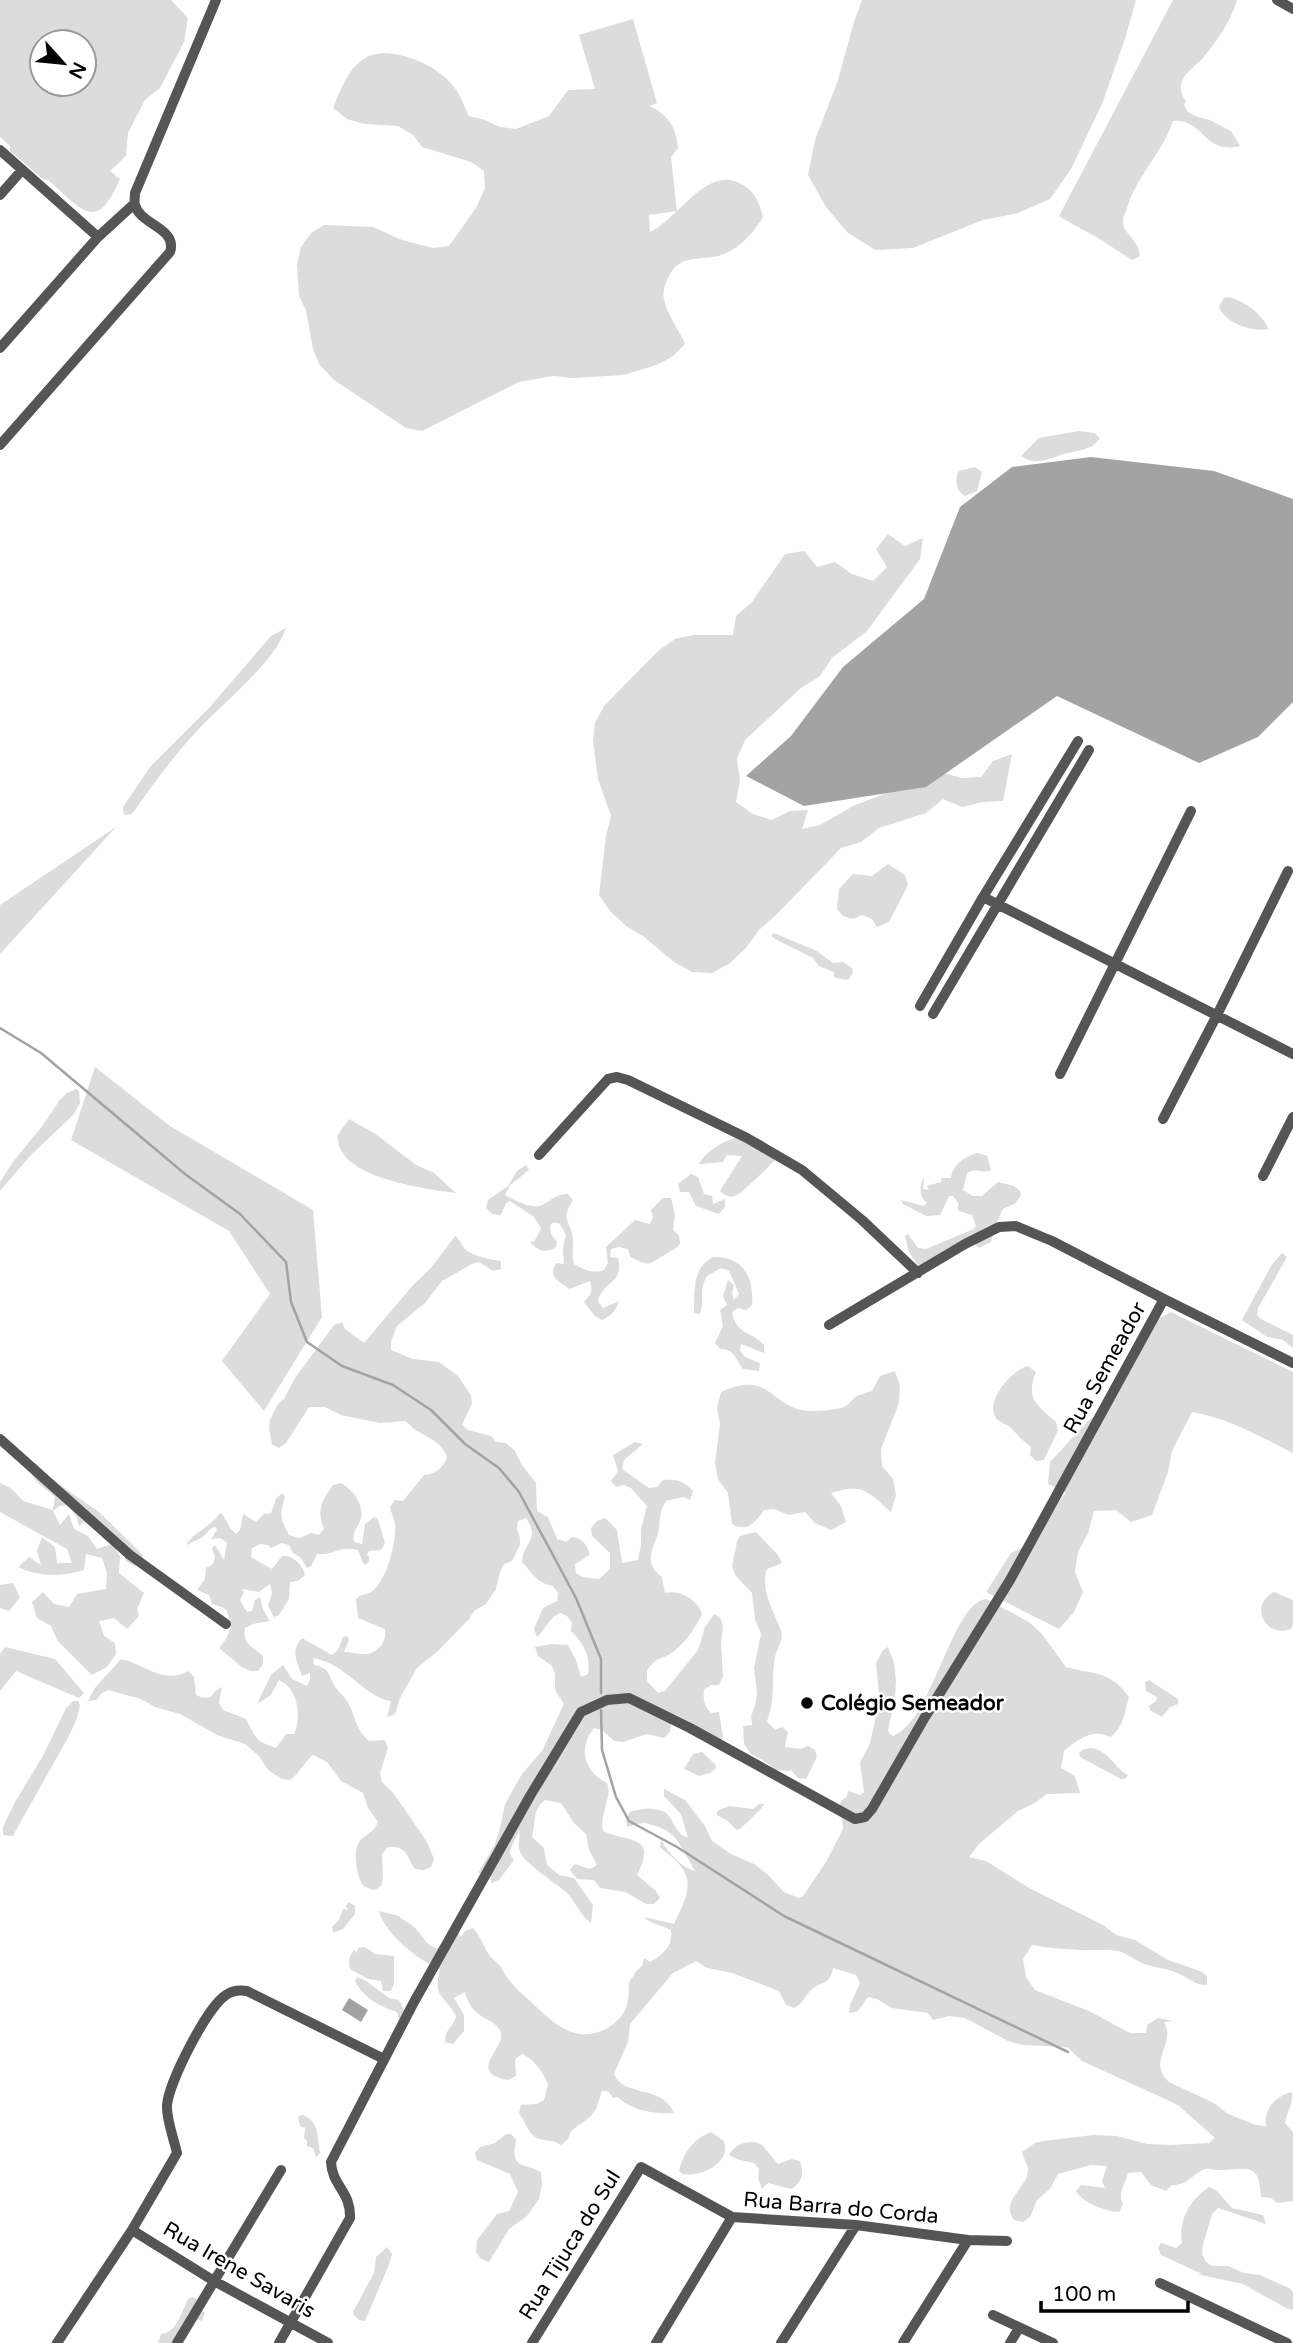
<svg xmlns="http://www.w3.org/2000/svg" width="1293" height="2343" viewBox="0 0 1293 2343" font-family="'Varela Round',sans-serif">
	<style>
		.green { fill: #dcdcdc; fill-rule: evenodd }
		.water { fill: #a3a3a3 }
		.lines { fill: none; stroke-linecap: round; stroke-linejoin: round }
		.stream { stroke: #a3a3a3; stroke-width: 2.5 }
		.minor { stroke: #555; stroke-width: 10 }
		.poi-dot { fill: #000; stroke: #fff; stroke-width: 2.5 }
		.labels { text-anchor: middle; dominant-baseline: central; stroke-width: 5; stroke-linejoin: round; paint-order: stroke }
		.street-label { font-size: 21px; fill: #000; stroke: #fff }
		.poi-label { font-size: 21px; font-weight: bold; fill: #000; stroke: #fff; text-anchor: start }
	</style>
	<rect width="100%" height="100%" fill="#fff"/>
	<path class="green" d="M0,0h171l17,18 -4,24 -24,46 -15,12 -17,33 -2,23 -16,15 10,8c-24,56 -38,30 -72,1l-5,-1 -33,-28v-5l-10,-9zM42,42h42v42h-42z
		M862,0h274l-11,39 -23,65 -31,65 -21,30 -32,14 -35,7 -70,28 -38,2 -28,-18 -21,-25 -18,-32 7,-35 22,-57 17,-61z
		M1173,0h64c-6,22 -21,42 -35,59 -7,7 -20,16 -21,26 -1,6 2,12 5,16l-2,4 4,7 7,4 15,4 21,11 9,15c-37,9 -36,-28 -67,-25 -10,31 -36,54 -46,87 -1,5 -5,9 -4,15 1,11 15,16 17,33l-8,4 -34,-22 -38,-21v-3z
		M633,19l24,84 -7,3c19,10 26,21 28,42l-7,9 6,54 -28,4 1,17c27,-12 56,-66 89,-49 16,8 20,18 24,34 -9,15 -22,30 -39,37 -22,9 -44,-3 -56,24 -3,6 -6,15 -4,21 3,16 15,30 21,45l-13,13 -16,8 -32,10 -52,3 -18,-2 -35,6 -97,49 -16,-3 -72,-48 -15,-16 -6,-15 -7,-39 -7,-14 -2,-32 4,-17 10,-14 13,-8 49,2 29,13 31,8 16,-2 27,-38 9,-20 -1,-17 -13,-9 -49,-15 -9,-12 -15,-9 -34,-2 -17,-5 -14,-11c7,-16 14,-37 28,-47 24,-20 76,3 93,26 7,8 10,20 15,29l16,4 15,7 16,2 33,-13 19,-26 27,-1 -16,-54z
		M1228,297c17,4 33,16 41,32 -17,3 -43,-5 -50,-22l5,-9z
		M1079,431l15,2 6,5c-9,13 -22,12 -36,16 -14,4 -29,13 -43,2l18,-18z
		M975,467l7,5 -5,19 -12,5c-9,-4 -11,-17 -6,-25z
		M888,534l17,12 18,-8 -3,21 -53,72 -35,27 -12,18 -19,12 -56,52 -8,19 3,21 -4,22 17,12 19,6 18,-9 18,-1 -6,19 18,-4 33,-19 88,-34 20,6 20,-1 12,-16 19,-7 -9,47 -20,1 -21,5 -19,-8 -17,14 -47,15 -18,14 -20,6 -64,66 -18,16 -13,18 -16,15 -18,10 -20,-1 -18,-10 -31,-26 -17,-10 -16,-15 -11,-16 7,-59 5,-20 -13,-37 -5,-38 2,-18 9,-17 54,-55 17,-12 18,-4h40l3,-19 16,-14 33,-48 19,-3 13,16 18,-5 17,12 21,7 14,-14 -11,-18z
		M286,628c-11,35 -66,77 -91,105 -23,25 -43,53 -63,81l-8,1 -1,-8 27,-40 59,-59 62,-72z
		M116,827l-116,127v-49z
		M888,864l17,11 3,10 -19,37 -12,5 -5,-8 -10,-4 -9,4 -10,-3 -6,-7 2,-20 14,-15 19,2z
		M774,933l43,18 16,12 10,-1 9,6 1,5 -4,6 -4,1 -11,-3v-5l-15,-6 -6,-8 -38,-19 -4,-3z
		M95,1067l75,59 143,84 9,107 -58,94 -42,-50 48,-67 -41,-63 -158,-91z
		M76,1089l3,2 1,12 -6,11 -44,42 -30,35v-9l13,-20 30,-37 16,-24 8,-8z
		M349,1119l28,16 39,30 18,8 22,20c-30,-4 -97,-13 -114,-41 -3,-4 -4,-12 -5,-16z
		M738,1137l37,23c-6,6 -33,34 -40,36 -6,2 -11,-1 -15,-5l22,-35 -15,-1 -4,7 -24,2c7,-13 24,-23 39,-27z
		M978,1153l9,3 4,14c-9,4 -13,-3 -24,3l-4,17 10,6h9l16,-14 16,4 6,5 1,4 -5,8 -13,6 -8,17 -4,16 -12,6 -5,-5 -55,24 -10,-15 -4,-16 3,-2 10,14 8,1 48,-20 2,-3 -4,-11 -13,-4 -2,-3 2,-4 -6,-8h-4l-9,19 -14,1 -23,-12 -2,-4 23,6 3,-3c-8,-6 -8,-19 -3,-26l-1,12 6,1 -2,-4 14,-4 1,-4h9c2,-14 14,-22 27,-25z
		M526,1165l3,5 -19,15 -5,10c8,5 29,15 37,10 10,-5 14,-11 26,-11l5,6c-14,22 -1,21 0,40 0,9 -1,16 1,24 11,6 18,10 30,6l4,-7 -2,-16 29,-27 15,4 3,-7 -2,-7 12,-12h8l4,16 -2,16 6,5 1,9c-5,6 -8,6 -14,10 -19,11 -15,13 -36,3l-2,-8 -9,-2 -8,2 -1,8 8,1c6,27 -15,22 -20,43l5,7 16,-7c-3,10 -8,15 -17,19l-7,-4 -11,-14c7,-7 9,-11 6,-21l-21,8c-9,-7 -22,-12 -13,-26l8,1c0,-4 -1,-8 -1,-12 0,-16 8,-12 -4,-29h-7c-5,8 0,13 5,19l-1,5c-10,7 -20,4 -26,-6l4,1 7,-14 -7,-11 -24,-16 -4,2 -5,12 -9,-1 -6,-6 2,-8 20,-14 9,-15z
		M691,1174l7,3 6,17 8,2 1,8 12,-5v8l-6,7 -23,-8 -7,-14h-9l-2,-8z
		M455,1236c6,4 6,9 11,14 7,6 26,10 35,11v8l-8,2 -14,-9 -7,2 -30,17 -17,22 -28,23 -6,16v8l22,9 26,3 19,14 13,19 1,8 -10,22 6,5 23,6 5,6 10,1 9,8 7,14 14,18 1,28 11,6 10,24 1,-2 7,3 6,-5c11,1 15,8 18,18l-15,9 1,9 6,4 17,2 11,-10v-16l-18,-17 -1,-8 6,-7 8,-3 12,12 5,33 16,-3 3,-15v-16l6,-23 -16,-18 -8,-3 -7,2 -5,-6 7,-10 -5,-16 22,-13 8,2 -19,16 -2,9 27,19 8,-1 6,-7c13,-1 21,1 30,11l-3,9 -7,-3 -17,4c-6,9 -6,17 -7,28 -4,19 -18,32 3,48l3,16c15,-4 33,7 37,21 -7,14 -15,27 -28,37 -12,10 -17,4 -27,20v10l11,12 7,-2 33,-41 7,-23 9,-13 6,3 3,9 -2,17 2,34 -4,8h-8l-7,5c-1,10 0,15 7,23l8,-1 4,25 -3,7c-11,-6 -38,-27 -47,-28l-3,16 -6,6 -17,-4 -24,8 -9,-1 -12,-11 -8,-2c-17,21 -9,44 13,55 6,14 -8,31 -4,48 26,12 55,3 34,44l19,16 4,7 -6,6h-8l-21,-12 -25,-4 -6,-8 -17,-1 -7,-9 5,-6 15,5 7,-4 -8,-15 -3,-16 -12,-11 -13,-20 -16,-3c-13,10 -9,22 -13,37l12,11 3,17 12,10 15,3 19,27 -2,18c-11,-8 -15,-21 -25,-31 -10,-9 -41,-28 -46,-40 -3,-7 1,-14 -1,-22l-10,23 5,7 -15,20 -8,3v-15l-5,5h-8l17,-29 5,-16 5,-24 17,-30 20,-23 22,-47 -9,-14v-16l-3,-8 -14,-10 -3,-9 16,-3 17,1 8,15 5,17 7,-3c3,-19 -5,-31 -17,-43l1,-8 -5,-7 -7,-3c-12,5 -14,16 -23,24l-3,-8 9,-21 14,-7 1,-8 -5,-7c-15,-2 -21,-13 -31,-24 1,-20 19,-22 4,-44l-8,3 -1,8 3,9v7l-8,16 -8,3 -4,8 -4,17 -10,15 -12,7 -5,8 -31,32 -21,17 -17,30 -5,16 -8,3 4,-16c-28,-4 -43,-37 -78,-43l1,7c17,3 14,11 22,23 3,5 8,8 11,13 9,14 6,25 22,40l16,-1 3,8 -8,25 2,9 12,12 33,48 7,17 -3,8 -7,3 -9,-1c-7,-8 -7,-25 -27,-22l-6,7 1,24 -2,8 -6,4c-6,-1 -12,-3 -14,-8 -5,-10 -8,-31 -2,-40 6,-8 14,-8 19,-20l-10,-14 -5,-15 -22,-12 -14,-19 -14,-7c-9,7 -13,18 -23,25l-8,-1 -14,-9 -9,-14 -14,-12 -28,-9 -37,-21 -25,-7 -14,-8 -33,-9 -7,4 -5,6 -8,1 7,-13 26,-29c23,5 43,26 67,12l6,6 2,18 7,3 8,-1 4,-6 7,-4 -3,16 4,7 23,9c10,18 8,22 30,29l10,-14h8c8,-17 4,-46 -15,-54l-8,15 -14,9 14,-29 12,-10 9,14 15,7 3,-6v-7l-8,3c-5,-15 -12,-25 0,-38l30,17 6,-5 5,-13 4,-1 2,4 -5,12c7,0 17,3 23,2 13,-2 20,-14 18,-25l-27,-11 -2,-19c5,-5 9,-4 15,-7 16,-10 26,-53 24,-68 -1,-6 -4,-11 -5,-17l5,-7 8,1 21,-26c12,-1 19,-7 23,-18 -5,-14 -16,-18 -28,-25 -5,-2 -9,-8 -14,-11l-25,2 -39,-8 -16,-8h-16l-23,36 -7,5 -7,-4 -3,-16 1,-8 8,-16 6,-5 11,-21 39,-53 8,-3 3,7 19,14 50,-59 17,-16z
		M1282,1253l5,4 -29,51 -1,7 4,4 32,16v13l-10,-8 -16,-3 -25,-17 29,-54z
		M713,1257c31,-1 41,21 39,48l-6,5 -8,-2 -6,4c4,23 20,19 32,33v8l-23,-9 -1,7 5,6 15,6 -1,8 -16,-2c-7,-10 -9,-20 -23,-20l-5,-6 8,-17 -3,-16 7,-5 -4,-9 5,-16 6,5 -2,8 2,7 5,-6 -10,-23 -8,-3 -14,8c-9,15 -2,24 -7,38l-6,-1c1,-21 -3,-44 19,-56z
		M1171,1312l122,60v81c-32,-16 -65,-35 -101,-41l-20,39 -4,21 -16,43 -21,7 -15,-12 -22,1 -6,22 -10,19 -3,20 8,20 -9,20 -15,17 -73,-37 25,-39 19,-9 23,-36 13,-15 -18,-9 2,-22 39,-42 17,-11 50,-89z
		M1028,1366l8,6c-11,27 1,33 20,50l2,8 -14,30 -8,1 -6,-6 1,-8c-8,-6 -14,-13 -21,-20 -4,-3 -11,-5 -14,-9 -12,-17 17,-49 32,-52z
		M895,1371l5,16 -1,16 -18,46 1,17 11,13 3,16 -5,17c-24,-21 -28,-29 -60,-19l10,13 5,16 -15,8 -16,-7 -10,-11 -16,3 -15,-6 -10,1c-8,12 -17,23 -32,14l-4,-31 -10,-14 -3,-16 5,-39 -3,-16 4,-16c51,-24 50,19 90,19 9,0 25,-1 33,-4 5,-2 8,-8 13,-11 4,-2 10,-3 15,-5l8,-15z
		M37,1464l10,12 52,36 44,43 -3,11 -8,-1 -7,-5 -1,-8 -12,-8 8,12 -1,17 25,20 -7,16 2,7 -12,13 -13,-11 -15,3 5,15 11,7 1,11 -9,13 -15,8 -35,-35 -6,-14 -14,-8 -5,-16 11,-10 11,12 15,3 8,-13 29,-5 1,-16 -5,-15 -16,-4 -2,16c-22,7 -45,7 -66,-3l11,-10 12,8 -4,-14 5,-14 13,10 2,16h15l-5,-14 -67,-37v-29l12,6 11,12 30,9 2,-13c-11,-11 -23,-14 -25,-30zM68,1505l9,13 2,8 7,-5c9,6 16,16 25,23l-14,5 -9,-13 -14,-7 -5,-15 -9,11 -7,-14 7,-5z
		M341,1483c12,7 25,23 19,38 -3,8 -8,11 -6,21l8,2 3,-20 9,-7 4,2 7,24 -4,7 -12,1 -2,4 2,2v5l-3,3 -3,-2 -5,-13c-18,-5 -25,6 -41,4l-6,12 -4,2 -7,-11 -7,-4 -4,-8 -7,-2 -11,5 -3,-3 -8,-1 -8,4 -1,9 21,12 10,-13c10,-2 21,9 23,19l-7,6 -8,1 -1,17 -10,16 -5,2 -6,-11 4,-13 -2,-9 -11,8 -17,-3 2,3 -4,8 7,12 5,-1 3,-11 5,-3 3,13 7,11 -17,3 -8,4c-3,17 8,18 18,28v8l-5,7h-8l-8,-4 -23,-19 7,-9 5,-12 -4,-16 -3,-3 -12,-4 -3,-9 -12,-5 8,-11 1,-11 7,-4 2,-7 -3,-9 3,-3 9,15 3,-17 -7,-5 -9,1 6,-9 -2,-3c-7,2 -6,5 -11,9 -4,4 -12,5 -17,9v-2c10,-12 24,-17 33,-30l3,2 7,13 6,6 4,-4 3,-16 13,8 8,-8 7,-1 5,-14 6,-6 3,3c-5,20 -6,20 4,39l11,3 11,-5 8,2 5,-6c-8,-19 -2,-28 9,-44z
		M756,1532l22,23 4,8 -15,6c-7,22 7,42 14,62 3,8 -4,18 -6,26 -4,22 1,43 -8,64l8,9 7,-3 6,5 -3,15 15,2 8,-3 7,4 2,7 -11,22 -8,-1 -6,-7 -16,-1 -13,-10 -12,-6 -7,-10 -1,-18 9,-1 -1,-8 5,-15 1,-9 -3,-25 7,-34 -6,-15 -3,-26 -17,-18 -3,-9 5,-24 3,-6z
		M13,1583l7,14 -11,14 -9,-3v-23z
		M1274,1592l19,8v25l-2,4c-27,10 -42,-25 -17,-37z
		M986,1599l43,23 13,12 24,33c30,8 43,3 63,30 -4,15 -6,32 -19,40 -18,-9 -32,3 -46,14l-3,17 14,8 5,17 -33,1 -14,10 -15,7 -39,33 -10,13 17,4 45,28 72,36 13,10 19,5 33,20 32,11 7,5v9c-11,0 -14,-4 -24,-9 -12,-7 -24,-8 -36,-11 -10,-3 -18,-11 -29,-14 -13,-3 -25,0 -38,-1 -16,-1 -32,-2 -48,-5l-9,14 3,18 9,13 54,21 41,22h16l1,-8 11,-7 15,3 -9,1c13,22 -18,39 5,60l45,21 14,11 28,11 10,1c-3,-16 9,-30 26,-34 1,13 -5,19 -7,31l8,9v69l-16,2 -6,-5 -10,-1c-2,-35 -12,-28 -40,-27 -6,1 -10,-2 -16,-1 -13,5 -18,17 -33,16l-6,6 -15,-6 -10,-13 -13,1c-3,13 -11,19 -5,31l-4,8c-14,-1 -36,-9 -43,-21l5,-6 24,3 -3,-7 5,-15 -16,-1 -33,9 -8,15 -13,11 -7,17 -7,5 -9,-2c-15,-21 15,-31 14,-52 -1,-4 -5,-11 -6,-16l13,-9 8,-2 50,-6 24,1 30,8 23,1 39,-2 6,-5 -37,-33 -96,-44 -15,-14 -44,-2 -15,-4 -43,-23 -16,-2 -16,4 -5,-7 -36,-5 -15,-9 -9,-2 -10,14 -9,2 1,-8 10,-22 -4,-8 -23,-7c-4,20 -13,12 -23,23 -6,7 -7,12 -16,17l-8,-3 -7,-14 -47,-18 -25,-5 -11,-7 -23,12 -43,51 -2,18 -14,32c10,24 48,10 60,39 -21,1 -41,-2 -57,-16l-4,1 -5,-7h-6l-6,18 -5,7 -20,15 -3,8 -7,6c-9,-6 -15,-3 -24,-7 -9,-4 -12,-17 -18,-25l2,-8 16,-1 7,-4 4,-16c-5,-12 -14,-25 -26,-30l-7,5 1,17 -8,4c-42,-8 -3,-31 -7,-47 -5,-17 -29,-11 -36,-41l-11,6 10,17v16l-11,13 -8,-2c0,-14 9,-15 11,-26 -12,-23 -23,-16 -16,-47 -20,-7 -56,-36 -61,-58l20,5c4,5 8,5 14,10 11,9 14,26 31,21l4,-15 8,-1 5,6 4,-6 8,-3c8,8 10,19 17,28 3,4 8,7 11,11 2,3 3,7 6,10 6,9 14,16 22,23 23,22 47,47 80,27 19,-12 20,-25 20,-45l7,-10 -4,3 10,-9 2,-8 6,4c14,-8 23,-16 21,-32 -9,-5 -23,-7 -27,-13l30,7c9,-21 24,-42 3,-62 -5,-6 -12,-10 -17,-15l1,-8c5,12 21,29 34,32 -12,-19 -16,-39 -40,-45 -4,-1 -8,-3 -11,-3 -6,0 -11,3 -17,4l-1,-8 4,-7c10,-4 32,-6 39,4 6,9 8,18 19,22l-7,-24 -17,-18v-7l21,11 20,26 7,15 19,13 23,10 13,10 17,18 15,6 4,-2 23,-34 17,-33 -3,-27 7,-6 1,-5 12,4 4,-3 -4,-30 9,-16 5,-20 5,-33 -3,-30 7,-13 5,-3 6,16 2,18 -1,17 -7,32 2,4 3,2c40,-15 58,-133 93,-137z
		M5,1647l50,12 29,34 -5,5 -63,-27 -16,20v-37z
		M1149,1680l29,19v5l-8,3 -8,10 -12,-7 -1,-4 7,-5 1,-4 -11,-6 -1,-9z
		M73,1701h5l2,4 -3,13 -7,16 -55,98 -2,4 -10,-1v-8l12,-25 29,-48 22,-46z
		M1090,1748c19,2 23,19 38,27l-3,4h-4l-41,-22 -1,-4 3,-3z
		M702,1752l13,12 1,4 -6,5 -11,3 -15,-7 9,-15z
		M759,1804h5l-2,4 -22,21 -4,1 -8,-9 -11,-6v-4l12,-5 24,3z
		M348,1902l7,4v8l-12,15 -10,4 -1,-6 7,-7 4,-11 5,1 -2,-4z
		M365,1947l10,7 19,2v27l-3,8h-8l-2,-10 -13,-2 -18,-10c-2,-7 -1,-13 4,-19l3,3 1,-5z
		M357,1977l9,4 23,17 10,2 5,10 6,-10 4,2 -21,40 -3,-1 3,-9 7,-10 -3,-10c-16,-5 -34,-14 -42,-31z
		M303,2115c17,7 14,22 17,38l-4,4 -3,-9 -6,-2v-5l-3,-3 1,-10 -5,-2 -2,-10z
		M711,2132l13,9c7,23 -23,36 -42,33l-3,-3c4,-18 15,-33 32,-39z
		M506,2134h5l5,6c-6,30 7,22 25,32l1,13 -3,14 -12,17 -18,13 -20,33 -8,-3 -5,-7 1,-12 20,-26 12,-3 9,-19 -8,-18 -33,-14 -2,-7 5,-6 15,-4z
		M755,2142l7,3 16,19 14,-5 8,2c4,12 3,21 -9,28l-23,-6 -6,6 -4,-11 1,-9 -5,-6 -15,-3 -10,-5c6,-11 14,-13 26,-13z
		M1209,2187l7,3 16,18 31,7 3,9 -48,-16 -6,6 -9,31 -1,9 4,8 6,4h16l16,7 16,2 29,13 4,4v18l-7,-2 -43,-24 -46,-10h5l-41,-19 -3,-7 3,-5 15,5 6,-5c-4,-23 8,-43 27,-56z
		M387,2247l5,7 -2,8 -25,59 -6,-1 -6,-6 1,-4 20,-37 2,-16z
		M192,2297l9,3 -2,8 6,5 -3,8 -4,-1 -6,-6 -4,1 -1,5 -15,23h-14l3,-9c17,-2 20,-22 27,-35z"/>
	<path class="water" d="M1091,457l123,14 79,28v203l-35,35 -59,26 -142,-67 -131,91 -122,19 -58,-30 45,-40 52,-69 81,-68 36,-92 52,-40z
		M349,1998l19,12 -7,12 -19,-12z"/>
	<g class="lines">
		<path class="stream" d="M0,1028l41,25 144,121 55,40 46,48 5,40 16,40 35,24 51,19 38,25 34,34 34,24 20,24 57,106 25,61v34
			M601,1710l1,40 14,47 13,24 48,26 107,69 284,136"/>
		<path class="minor" d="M1277,0l16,9
			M0,150l98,87
			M0,195l22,-25
			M0,348l98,-111 36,-33
			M0,445l170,-193c8,-24 -30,-27 -35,-47 -1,-1 0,-10 0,-12l81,-193
			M983,897l310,157
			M920,1006l63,-109 95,-156
			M933,1014l156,-264
			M1060,1074l131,-263
			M1163,1119l54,-104 71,-144
			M539,1155l69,-76 9,-2 11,3 119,58 55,32 60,50 56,53
			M1263,1176l30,-59
			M829,1325l136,-81 34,-17 17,-1 36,15 112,58
			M0,1439l130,116 96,69
			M132,2230l82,51 114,62
			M1160,2283l127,60
			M993,2315l60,28
			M57,2343l75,-113 45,-77c-3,-14 -11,-34 -10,-48 2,-23 40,-98 59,-110 7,-5 14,-5 21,-4l137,68
			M177,2343l104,-173
			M279,2343l71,-125c1,-27 -18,-32 -19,-56l83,-160 116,-206 51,-84 26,-12 22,-2 61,30 165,91 10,-2 7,-8 53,-92 85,-137 154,-281 129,64
			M532,2343l109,-176 91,50 124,8 112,15 39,1
			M656,2343l76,-126
			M781,2343l75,-118
			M903,2343l65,-103
			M1010,2343l9,-15"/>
	</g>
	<circle class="poi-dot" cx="807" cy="1703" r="7"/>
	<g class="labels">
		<g class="street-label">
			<text transform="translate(1105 1368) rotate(-61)">Rua Semeador</text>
			<text transform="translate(841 2208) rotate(5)">Rua Barra do Corda</text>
			<text transform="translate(570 2245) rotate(-58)">Rua Tijuca do Sul</text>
			<text transform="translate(239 2270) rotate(30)">Rua Irene Savaris</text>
		</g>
		<g class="poi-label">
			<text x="821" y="1703">Colégio Semeador</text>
		</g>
	</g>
	<g transform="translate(63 63) rotate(117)"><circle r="33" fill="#ffffff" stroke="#999999" stroke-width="2"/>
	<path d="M0-5L12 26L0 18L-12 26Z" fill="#000000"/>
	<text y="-10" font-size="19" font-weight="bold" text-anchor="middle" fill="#000000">N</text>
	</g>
	<path d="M1041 2301v10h147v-10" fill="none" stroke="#000000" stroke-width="3.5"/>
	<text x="1052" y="2301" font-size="21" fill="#000000" stroke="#ffffff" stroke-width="5" paint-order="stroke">100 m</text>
</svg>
